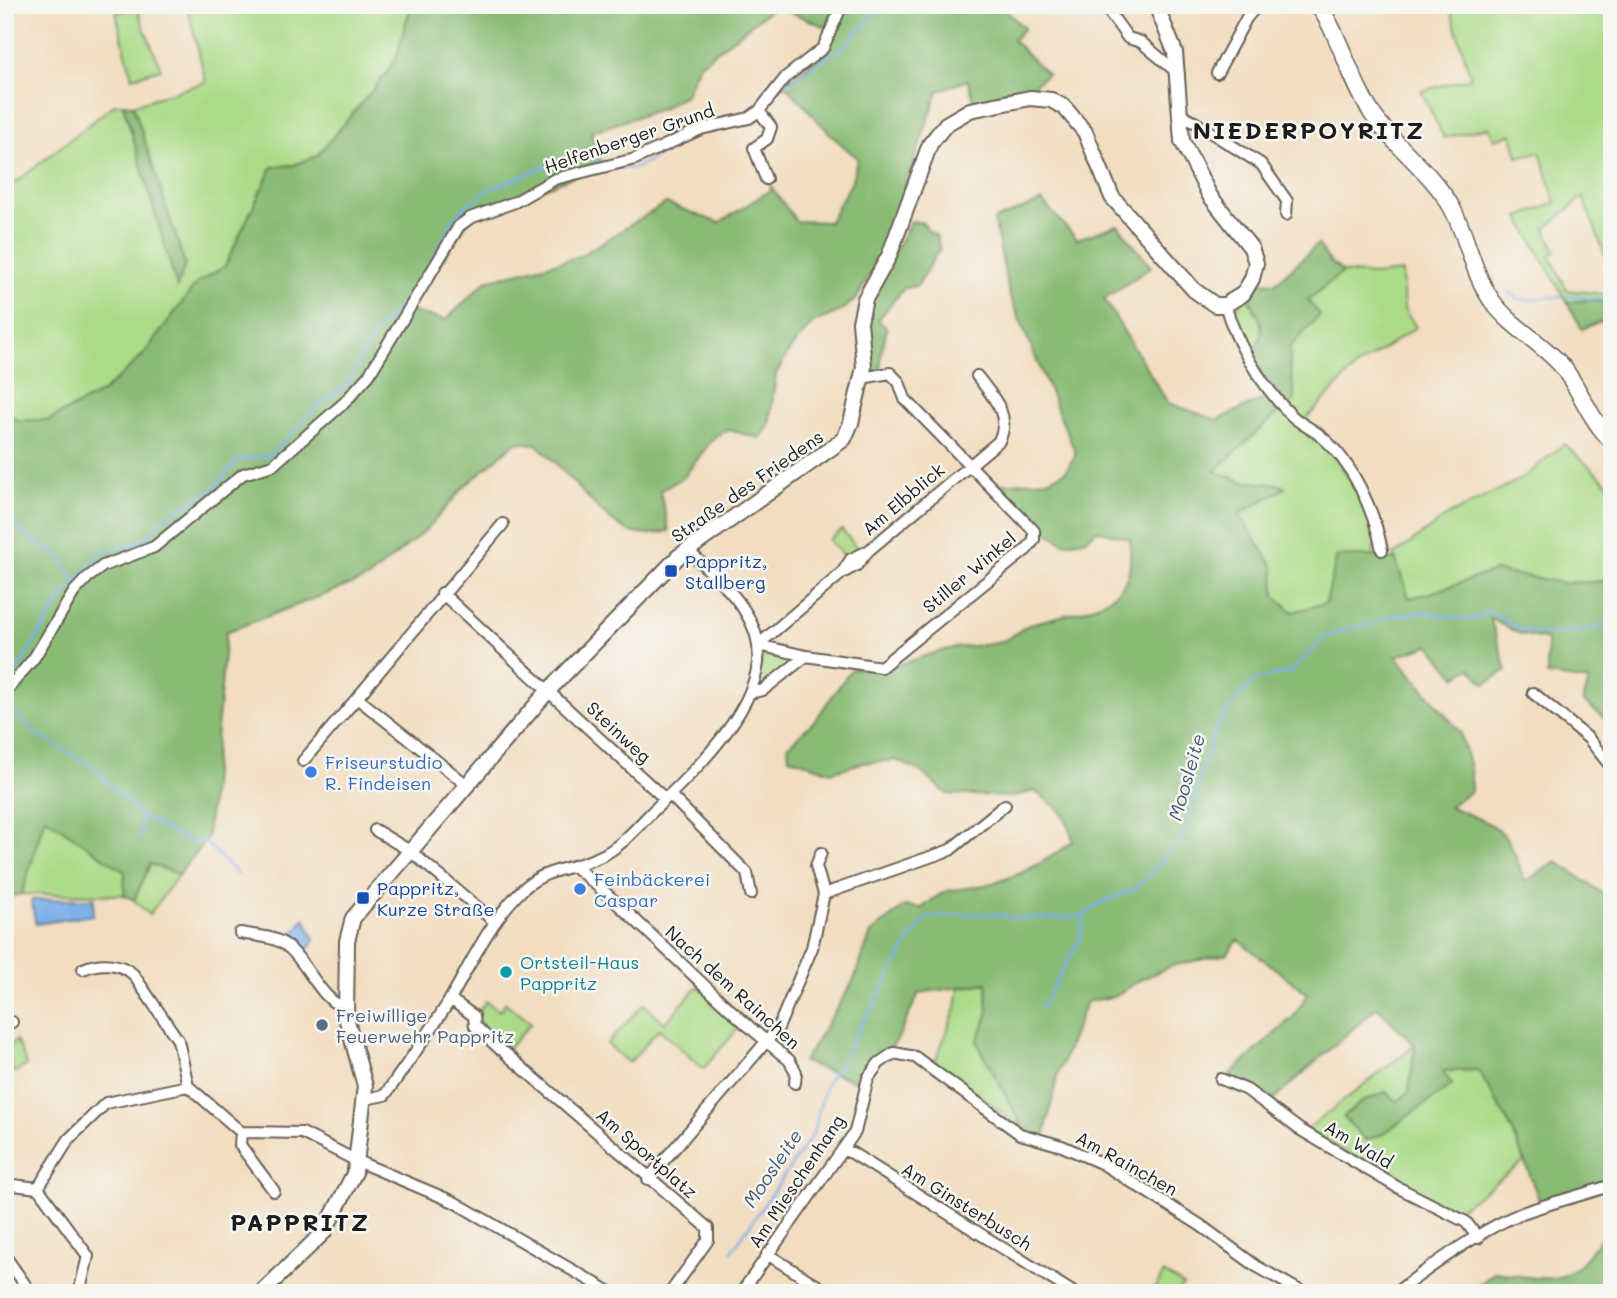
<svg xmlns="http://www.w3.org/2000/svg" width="1617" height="1298" viewBox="0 0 1617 1298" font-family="Mali,sans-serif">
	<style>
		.green { fill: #acdb88; stroke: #647c52; stroke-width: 2 }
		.forest { fill: #89bb74; stroke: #526c48; stroke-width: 2; fill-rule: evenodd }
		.water { fill: #7dafe9; stroke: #4c6682; stroke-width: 2 }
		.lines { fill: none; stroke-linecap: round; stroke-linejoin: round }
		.stream { stroke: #7dafe9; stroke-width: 2.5 }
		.minor-casing { stroke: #676055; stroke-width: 14 }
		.tertiary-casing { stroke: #676055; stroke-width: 18 }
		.secondary-casing { stroke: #676055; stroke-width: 19 }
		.minor { stroke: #fff; stroke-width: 10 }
		.tertiary { stroke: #fff; stroke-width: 14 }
		.secondary { stroke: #fff; stroke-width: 16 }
		.transit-dot { fill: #1a4fb4; stroke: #f6f6f2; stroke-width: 2.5 }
		.shop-dot { fill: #3f7fe0; stroke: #f6f6f2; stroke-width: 2.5 }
		.culture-dot { fill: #0f9aa8; stroke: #f6f6f2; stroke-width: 2.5 }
		.service-dot { fill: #5c6f8a; stroke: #f6f6f2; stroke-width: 2.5 }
		.labels { text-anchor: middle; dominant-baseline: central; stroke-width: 5; stroke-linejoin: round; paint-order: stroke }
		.street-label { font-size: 18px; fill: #1c1c1c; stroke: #f6f6f2 }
		.transit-label { font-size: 18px; fill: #164399; stroke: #f6f6f2; text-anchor: start }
		.shop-label { font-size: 18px; fill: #366cbe; stroke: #f6f6f2; text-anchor: start }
		.culture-label { font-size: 18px; fill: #0d838f; stroke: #f6f6f2; text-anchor: start }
		.service-label { font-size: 18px; fill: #4e5e75; stroke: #f6f6f2; text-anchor: start }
		.water-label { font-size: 19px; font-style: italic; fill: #43576e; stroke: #f6f6f2 }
		.district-label { font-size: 24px; font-weight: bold; letter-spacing: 2px; fill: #1c1c1c; stroke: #f6f6f2 }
	</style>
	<rect width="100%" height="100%" fill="#f6f6f2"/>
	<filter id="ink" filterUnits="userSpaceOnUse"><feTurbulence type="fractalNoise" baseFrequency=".0143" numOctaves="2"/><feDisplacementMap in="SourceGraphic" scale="14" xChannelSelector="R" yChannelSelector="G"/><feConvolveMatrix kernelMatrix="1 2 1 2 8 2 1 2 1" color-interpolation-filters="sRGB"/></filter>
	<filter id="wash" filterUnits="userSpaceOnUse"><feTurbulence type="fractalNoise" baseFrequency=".00686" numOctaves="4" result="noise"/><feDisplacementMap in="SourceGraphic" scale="28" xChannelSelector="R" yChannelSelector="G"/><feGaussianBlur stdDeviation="1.57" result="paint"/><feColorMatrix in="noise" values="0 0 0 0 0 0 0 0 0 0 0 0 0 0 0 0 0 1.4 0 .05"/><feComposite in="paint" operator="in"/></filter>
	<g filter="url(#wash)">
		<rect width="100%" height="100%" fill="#f2ddc0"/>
		<path class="green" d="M187,5h224l-14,51 -11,18 -69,82 -23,9 -22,2 -47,99 -28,17 -54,72 -40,37 -54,28h-30l-14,-7v-222l110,-87h8l54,182 8,-21 -52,-160 73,-23z
			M1449,5h163v269l-29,-77 -38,32 11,22 -6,4 17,35 45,5v9l-45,-2 -48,-85 37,-14 -16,-51 -22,5 -6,-23 -18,5 -5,-12 -45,11 -23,-47 50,-13z
			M137,7c6,22 16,40 24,62l-29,8 -16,-64z
			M1343,272l30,3 29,-3 2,37 12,18 -62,42 -50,52 -16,-14 7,-8 -5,-32v-20l30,-32 -13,-15z
			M1247,296c16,27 21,32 4,61 -12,-24 -28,-40 -4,-61z
			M1282,409l50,43 24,37 20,49 -3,18h-36l-11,47 -33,9 -18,-16 -2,-28 -34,-54 46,-26 -7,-4 -32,-2 -32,-10z
			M1564,444l48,43v94l-48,2 -70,-12 -66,23 -20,4 -14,-43 53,-39 76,-38z
			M842,530l16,19 -13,9 -16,-18z
			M769,652l28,8 -26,22 -15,5 7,-30z
			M44,816l82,57 -2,22 -102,-1z
			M150,864l29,10 -30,41 -15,-15z
			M987,983l1,32 -11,27 47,87 -89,-67 21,-54 3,-20z
			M698,986l43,39 -38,44 -44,-40 -30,34 -22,-19 37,-40 21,19z
			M486,1001l13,10 6,-8 26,20 -24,27 -26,-23 -4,-13z
			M16,1040l11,25 -13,8 -8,-23z
			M1415,1045l-6,47 -12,10 -11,-10 -26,11 6,37 85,-55 -9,-14 37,-1 33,59 12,33 -68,49 -34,-15 -116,-66z
			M1164,1273l19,12 -5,8h-26z"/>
		<path class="forest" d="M411,5h589l24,23 -11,12 34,34 -18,15 -55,12 -6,-21 -30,11 -55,160 -26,47 -16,13 -28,12 -22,25 -15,26 -7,52 -9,12 -31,-8 -14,6 -31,41 -24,14 9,40c-13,3 -25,5 -38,1 -27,-8 -70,-68 -95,-88l-20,-2 -52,45 -36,41 -60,50 -142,54 -19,207 -28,35 -29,-10 -16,36 -10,-5 1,-23 -80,-55 -23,77 -17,3v-484l14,7h30l54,-28 40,-37 54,-72 28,-17 47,-99 22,-2 23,-9 69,-82 11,-18zM775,6l61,25 -9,19 -43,34c25,25 45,53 74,74l-7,25 -22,39 -33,-1 -30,-42 6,10 -53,34 -53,-20 -88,54 -92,24 -40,39 -38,-9 62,-93 132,-53 -11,-33 72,-24 23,-14 13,-29z
			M123,104l10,1 52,160 -8,22z
			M1042,201l35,38 41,-14 33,42 -47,32 64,104 49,17 55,-25 10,14 -68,62 32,11 32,2 7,4 -46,26 35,54 1,28 18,16 33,-9 11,-47h36l23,4 13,38 19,-4 66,-23 70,12 48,-2v128l-8,9 -21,-17 6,-20 -42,-6v-35l-29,-7 -28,-15 17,52 -22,14 -15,-16 -14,9 -26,-32 -34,11 64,76 10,36 1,23 -22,15c55,25 55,16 76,76l31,-21 56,39v283l-72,19 -28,-73 -34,-59 -35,1 9,14 -71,50 -15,5 -23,-23 17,-14 26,-11 11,10 12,-10 6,-47 -38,-38 -104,93 -47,-22 68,-62 14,-22 -70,-54 -11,14 -56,12 -31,14 -24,16 -30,6 -29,75 -13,61 -20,-9 -47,-87 11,-27 -1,-32 -68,10 -22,47 -36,43 -58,-21 50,-80 18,-49 34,-27 17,2c27,-23 26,-16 58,-22 33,-6 68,-25 93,-45 -5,-27 -16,-35 -39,-50l-22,6 -65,-3 -27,-23 -24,-11 -34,3 -31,9 -42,-15 -1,-11 28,-27 36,-51c45,2 53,-7 93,-18 19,-6 40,-2 58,-9 10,-4 18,-13 28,-17 27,-9 68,-12 88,-34 14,-15 11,-33 11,-51l-33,-9 -13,10 -20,3 -28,-18 -37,-41 48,-4 18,-8 11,-18 -67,-160 -15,-74z
			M911,221l13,2 4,8 8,4 4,15c-10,10 -14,24 -23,36l-13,2 -26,32 9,8 -6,26v17l-13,3c4,-21 -3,-39 -1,-60 2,-21 33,-71 44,-93z
			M1318,244l12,18 13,10 -35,28 12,15 -30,32v20l5,32 -7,8 -37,-50c17,-29 12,-34 -4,-61l9,-14 20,1z
			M1590,300l22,4v13l-30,12 -15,-27z
			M1612,1226v67h-144l27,-21c24,3 61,15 81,-4 13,-12 21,-29 36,-42z"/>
		<path class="water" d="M94,899l-1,16 -57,9 -5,-24z
			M305,918l9,21 -4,9 -5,2 -15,-11z"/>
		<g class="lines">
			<path class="stream" d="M786,84l59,-38 38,-41
				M723,129l36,-11
				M613,169l23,-1 34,-20
				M429,266l25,-48 15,-15 21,-14 83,-35 9,-1 19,10
				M1509,292c15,16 33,2 53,5
				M1567,296l45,5
				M5,521l56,37 13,20
				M5,682l13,-14 48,-76 35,-39 44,-13 18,-21 52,-32 22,-27 34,-5 50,-53 24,-15 30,-55 38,-40
				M9,706l26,27 65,38 8,12 33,33 45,24 21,4 31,31
				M141,837v-21
				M1041,1009l39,-70 4,-24
				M846,1053l65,-115 15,-19 23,-4 48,-1 15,4h55l17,-3 18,-13 35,-14 46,-52 32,-107 25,-34 16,-15 36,-9 33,-34 24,-9 26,-4 14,-8 35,-4 47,8 18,-8c11,4 19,12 29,16 30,12 64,3 94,-4
				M732,1251l81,-117 13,-51 17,-24
				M1597,1293l15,-6"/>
		</g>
	</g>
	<g filter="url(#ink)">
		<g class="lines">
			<defs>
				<path id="minor" d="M1104,5l24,33 13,4 38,32
					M1217,73l30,-56 11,-12
					M759,111l12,16 -4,12 -13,9 12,31
					M1180,113l81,51 26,37 -1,14
					M1225,305c12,40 36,80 66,110 9,9 22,14 31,22 31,26 52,74 60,113
					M842,573l9,-14 17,-8
					M442,593l223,206
					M758,645l84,-72 15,-8 11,-14 131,-110c13,-26 -6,-44 -22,-65
					M758,645l48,11
					M5,692l29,-34 40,-66 13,-14 16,-12 51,-19 89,-73 30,-9 71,-62 25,-28 90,-149 11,-8 45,-16 40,-23 80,-20 66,-30 48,-11 10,-7 27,-34 37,-29 19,-43
					M750,693l13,-3 43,-34 75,11 146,-118 7,-9v-9l-129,-132 -6,-17 -9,-9 -28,5
					M1533,693l55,45 24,30
					M303,761l54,-63
					M467,785l-110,-87 146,-174
					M670,795l77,78 4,21
					M375,830l35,21 85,71
					M574,866c75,61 139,134 215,194l7,12 -1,11
					M824,894l126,-44 55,-45
					M240,933c16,3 36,3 48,14 18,14 35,57 57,60
					M83,969c16,-7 36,-7 50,5l45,66 10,46
					M450,999l24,17 1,10 25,23
					M5,1025l7,-3
					M505,1053l203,175v12l-38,53
					M1221,1079l26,11 52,39 98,58 69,35 12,16
					M365,1099l20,-4c21,-30 43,-60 63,-92 21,-36 39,-76 68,-107 27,-30 53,-24 85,-40 21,-10 36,-29 52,-45 39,-38 112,-105 105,-165 -4,-38 -44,-72 -71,-96
					M241,1132l-1,13 34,46
					M842,1150l10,3 222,140
					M648,1179l130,-151 34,-80 12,-54 -8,-28 5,-13
					M5,1184l33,4
					M767,1254l62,39
					M5,1256l26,37
					M79,1293l9,-37 -50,-68 31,-49 37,-36 82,-17 53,46 61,1 55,28 97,41 158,91
					M741,1293l114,-161 13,-54 11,-15 15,-10 21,4 105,77 42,12 41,18 97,61 56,41 48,27
					M1395,1293c37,-27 95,-71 139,-84 24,-8 48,-14 72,-22"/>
				<path id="tertiary" d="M261,1293l63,-61 31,-60 10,-86 -19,-69 1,-76 6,-23 195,-227 130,-134 166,-118 7,-16 13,-56 -4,-45 5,-23 24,-43 41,-112 16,-20 24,-14 60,-12 21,2 13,7 21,25 27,65 82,93 21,15h10l18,-11 9,-15 4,-16 -5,-15 -41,-52 -28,-55 -7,-89 -19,-47"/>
				<path id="secondary" d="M1318,5c24,34 32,76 55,110 23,33 59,57 79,93 16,30 20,64 40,93 19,26 49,41 70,65 19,24 27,53 50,75"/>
			</defs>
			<use href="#minor" class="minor-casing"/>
			<use href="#tertiary" class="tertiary-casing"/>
			<use href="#secondary" class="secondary-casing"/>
			<use href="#minor" class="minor"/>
			<use href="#tertiary" class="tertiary"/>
			<use href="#secondary" class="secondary"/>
		</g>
	</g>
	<g class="transit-dot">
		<rect x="664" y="564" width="14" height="14" rx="3.5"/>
		<rect x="356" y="891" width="14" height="14" rx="3.5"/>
	</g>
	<g class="shop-dot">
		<circle cx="311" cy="772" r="7"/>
		<circle cx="580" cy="889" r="7"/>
	</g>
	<circle class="culture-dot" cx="506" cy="972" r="7"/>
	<circle class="service-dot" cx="322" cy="1025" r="7"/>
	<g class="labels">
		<g class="street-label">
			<text transform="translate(629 138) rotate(-19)">Helfenberger Grund</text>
			<text transform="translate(747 486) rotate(-35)">Straße des Friedens</text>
			<text transform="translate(903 499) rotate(-40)">Am Elbblick</text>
			<text transform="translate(969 572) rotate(-40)">Stiller Winkel</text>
			<text transform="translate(619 732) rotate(43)">Steinweg</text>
			<text transform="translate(733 987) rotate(42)">Nach dem Rainchen</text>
			<text transform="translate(1359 1144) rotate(31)">Am Wald</text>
			<text transform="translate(647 1153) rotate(41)">Am Sportplatz</text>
			<text transform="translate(1127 1163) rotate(29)">Am Rainchen</text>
			<text transform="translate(796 1181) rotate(-56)">Am Mieschenhang</text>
			<text transform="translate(967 1206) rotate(32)">Am Ginsterbusch</text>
		</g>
		<g class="transit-label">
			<text x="685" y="561">Pappritz,<tspan x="685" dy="21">Stallberg</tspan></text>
			<text x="377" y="888">Pappritz,<tspan x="377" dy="21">Kurze Straße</tspan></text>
		</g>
		<g class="shop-label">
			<text x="325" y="762">Friseurstudio<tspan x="325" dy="21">R. Findeisen</tspan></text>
			<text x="594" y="879">Feinbäckerei<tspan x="594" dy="21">Caspar</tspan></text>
		</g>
		<g class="culture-label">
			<text x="520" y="962">Ortsteil-Haus<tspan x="520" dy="21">Pappritz</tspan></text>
		</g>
		<g class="service-label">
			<text x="336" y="1015">Freiwillige<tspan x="336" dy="21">Feuerwehr Pappritz</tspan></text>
		</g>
		<g class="water-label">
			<text transform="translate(1186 777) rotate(-74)">Moosleite</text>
			<text transform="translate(772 1168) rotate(-56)">Moosleite</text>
		</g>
		<g class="district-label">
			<text x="1309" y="129">NIEDERPOYRITZ</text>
			<text x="300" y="1221">PAPPRITZ</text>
		</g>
	</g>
	<rect width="1617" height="1298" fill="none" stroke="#f6f6f2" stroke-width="28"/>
</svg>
